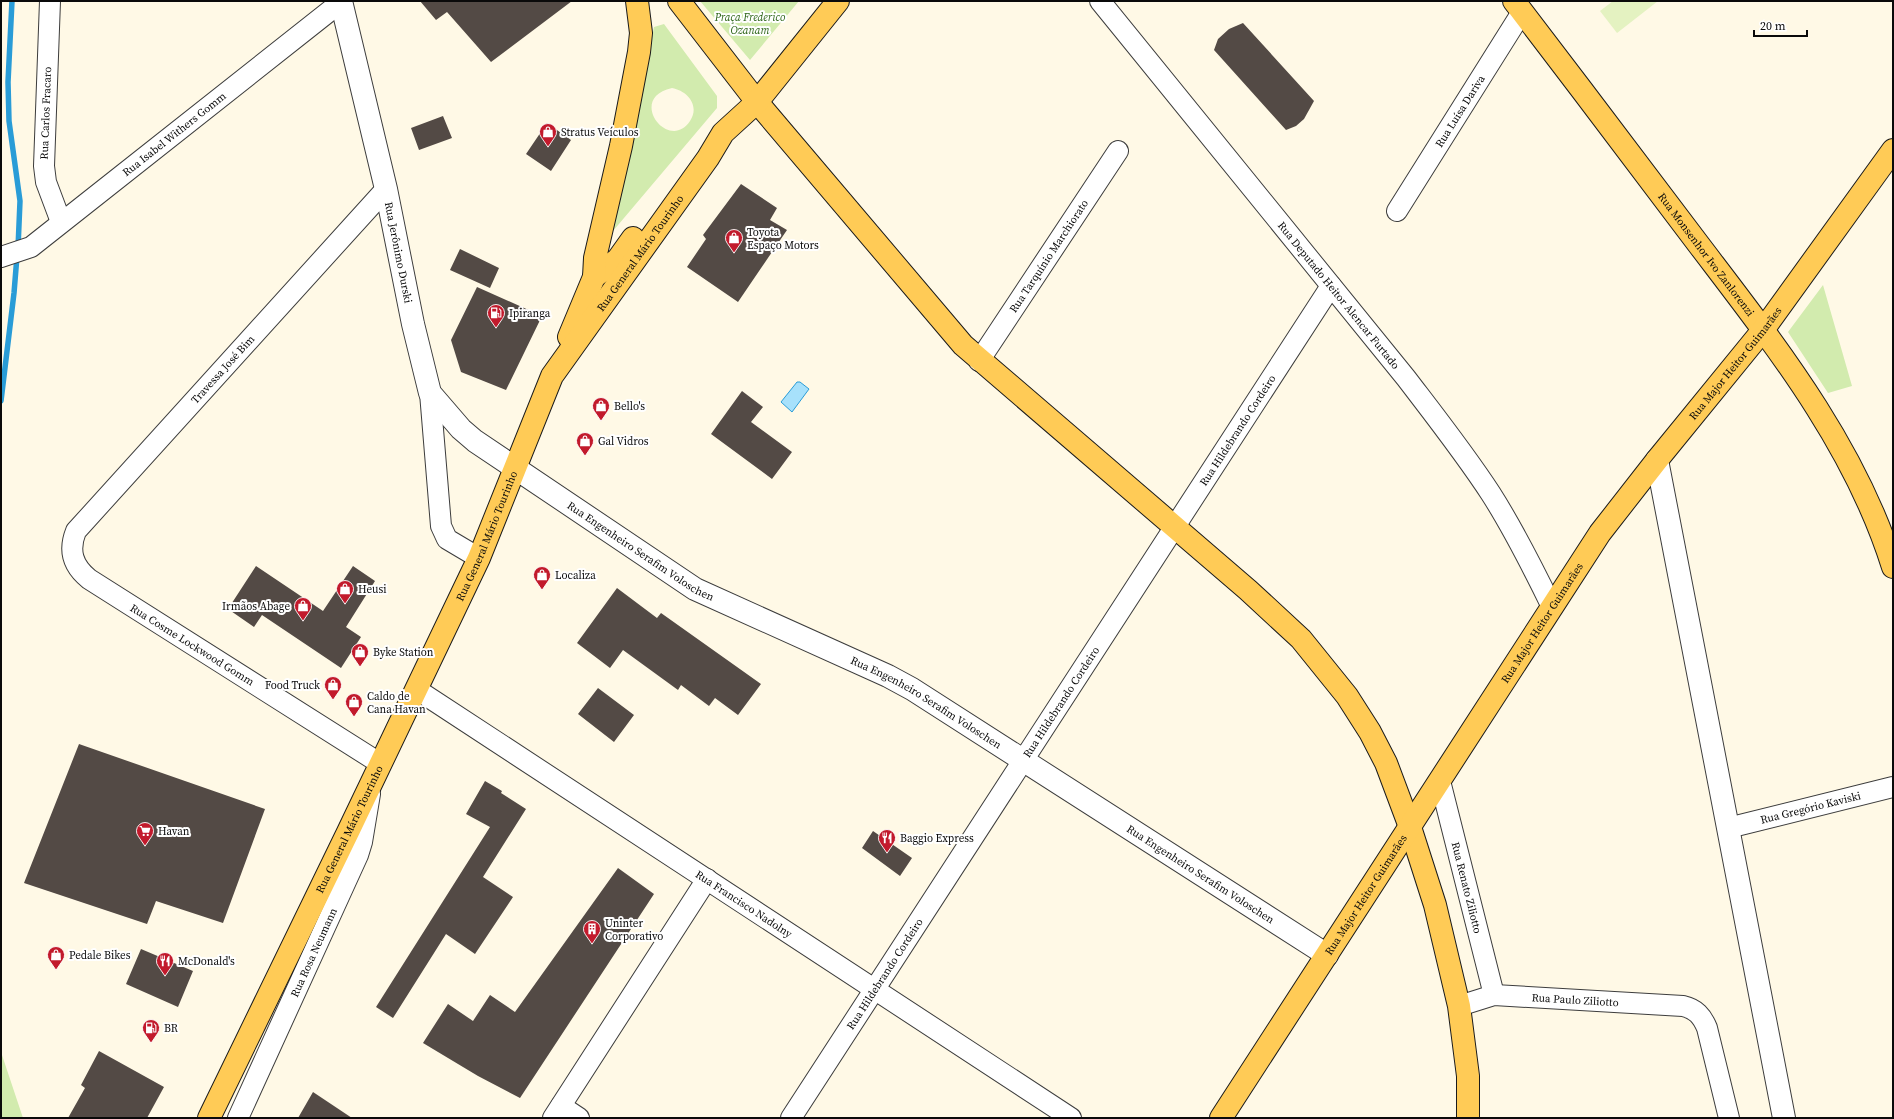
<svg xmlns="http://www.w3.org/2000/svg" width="1894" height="1119" viewBox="0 0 1894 1119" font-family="'Source Serif 4',serif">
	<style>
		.green { fill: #d2ebae; fill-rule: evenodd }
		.pitch { fill: #e4f2c1 }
		.water { fill: #a7e1fb; stroke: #299cd7 }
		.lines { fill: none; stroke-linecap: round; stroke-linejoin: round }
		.stream { stroke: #299cd7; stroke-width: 5.5 }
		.building { fill: #534a45 }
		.minor-casing { stroke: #3d3d3d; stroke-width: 22 }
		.tertiary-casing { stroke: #3d3d3d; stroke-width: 24 }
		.primary-casing { stroke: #1b1b1b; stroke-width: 24 }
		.minor { stroke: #fff; stroke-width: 20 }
		.tertiary { stroke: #fff; stroke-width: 22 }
		.primary { stroke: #ffcb56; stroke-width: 22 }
		.labels { text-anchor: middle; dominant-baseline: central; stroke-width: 4; stroke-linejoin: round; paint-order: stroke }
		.park-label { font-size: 11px; font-style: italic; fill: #2c6417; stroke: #fff }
		.street-label { font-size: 11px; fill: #0a0a0a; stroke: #fff }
		.poi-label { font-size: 11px; fill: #0a0a0a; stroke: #fff; text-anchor: start }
	</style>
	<rect width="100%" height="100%" fill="#fff9e6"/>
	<path class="green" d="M700,1h99l-49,59z
		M664,24l53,72v12l-104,123 41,-204zM672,88c16,3 28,18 18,33 -21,32 -64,-23 -18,-33z
		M1823,285l29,101 -24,7 -40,-61z
		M1,1052l22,66h-22z"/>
	<path class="pitch" d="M1613,1h45l-41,32 -17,-22z"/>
	<path class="water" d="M797,382h3l9,7 -17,23 -11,-10z"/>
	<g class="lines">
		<path class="stream" d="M12,1l-4,81 1,39 11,80 -2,47
			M1,401l13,-108 3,-37"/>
	</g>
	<path class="building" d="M420,1h152l-81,61 -44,-50 -11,8z
		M1243,23l71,78 -10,18 -8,7 -10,4 -72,-80 4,-11 11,-10z
		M443,116l9,22 -33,12 -8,-22z
		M547,123l24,17 -20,31 -25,-17z
		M741,184l36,24 -7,12 17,10 -49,72 -51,-35 19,-28 -3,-4z
		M460,249l39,19 -9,20 -40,-18z
		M477,287l65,29 -36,74 -45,-18 -10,-32z
		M742,391l21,16 -12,15 41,30 -20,27 -61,-45z
		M256,566l67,45 30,-45 22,15 -29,46 15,10 -20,31 -79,-53 -8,12 -26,-18z
		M617,588l40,30 4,-5 100,71 -23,31 -23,-17 -6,8 -28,-21 -3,5 -55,-40 -13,18 -33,-25z
		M598,688l36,27 -20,27 -36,-28z
		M79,744l186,65 -42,114 -67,-22 -9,23 -123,-41z
		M485,781l17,10 -1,2 25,16 -43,68 30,20 -38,57 -29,-20 -53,84 -17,-11 114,-180 -24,-13z
		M873,831l39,27 -12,18 -38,-28z
		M618,868l36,26 -134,204 -42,-22 -55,-33 25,-39 25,17 17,-26 25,17z
		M141,949l52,22 -15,36 -52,-23z
		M99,1051l65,36 -17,31h-79l17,-30 -4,-3z
		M313,1092l39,26h-54z"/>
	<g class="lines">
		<defs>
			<g id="minor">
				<path d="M50,1l-6,165 2,16 15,40"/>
				<path id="s1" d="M1100,1l306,377c29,38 59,76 85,116 23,36 42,74 61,113"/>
				<path id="s2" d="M1397,211l125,-199"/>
				<path id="s3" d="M1,257l30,-10 310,-245"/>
				<path id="s4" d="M979,361l139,-210"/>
				<path d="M430,393l11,133 6,13 32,19"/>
				<path id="s5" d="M416,689l655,429"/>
				<path id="s6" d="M381,764l-292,-185c-16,-13 -21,-28 -13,-48l310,-342"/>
				<path id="s7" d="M1440,781l54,214"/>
				<path id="s8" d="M1728,828l165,-41"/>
				<path id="s9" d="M1459,1006l35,-11 189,11c13,3 19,10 24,22l22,90"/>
				<path d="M561,1106l18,12"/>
				<path id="s10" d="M238,1118l120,-263 4,-13 8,-48"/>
				<path d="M553,1118l154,-239"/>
				<path id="s11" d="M791,1118l540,-832"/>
			</g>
			<g id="tertiary">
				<path id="s12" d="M341,1l45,188 27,135 17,69 31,36 14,12 220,148 193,87 24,13 415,266"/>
				<path d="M1657,460l127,658"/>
			</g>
			<g id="primary">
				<path d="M679,1l78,101 206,243 285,245 53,49 46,57 23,36 16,31 24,64 25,78 24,101 9,70v42"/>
				<path id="s13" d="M1514,1c62,81 124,163 185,244 76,100 156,200 194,322"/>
				<path d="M594,277l24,-18 15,-21"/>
				<path d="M569,337l25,-60 1,-19 26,-112 18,-94 2,-19 -4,-32"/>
				<path id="s14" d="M209,1118l139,-286 131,-274 73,-182 156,-218 15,-25 34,-31 81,-101"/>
				<path id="s15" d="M1221,1118l379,-585 57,-73 106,-130 130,-180"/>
			</g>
		</defs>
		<use href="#minor" class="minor-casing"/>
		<use href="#tertiary" class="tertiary-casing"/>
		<use href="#primary" class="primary-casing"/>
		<use href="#minor" class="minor"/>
		<use href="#tertiary" class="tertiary"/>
		<use href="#primary" class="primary"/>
	</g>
	<defs>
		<symbol id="shop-pin" viewBox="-11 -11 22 30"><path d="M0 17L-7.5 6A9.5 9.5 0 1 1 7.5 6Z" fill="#c21a2c" stroke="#fff"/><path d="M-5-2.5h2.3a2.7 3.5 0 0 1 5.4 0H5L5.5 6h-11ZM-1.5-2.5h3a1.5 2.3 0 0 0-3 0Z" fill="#fff"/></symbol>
		<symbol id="fuel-pin" viewBox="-11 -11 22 30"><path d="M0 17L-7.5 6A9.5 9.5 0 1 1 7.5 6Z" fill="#c21a2c" stroke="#fff"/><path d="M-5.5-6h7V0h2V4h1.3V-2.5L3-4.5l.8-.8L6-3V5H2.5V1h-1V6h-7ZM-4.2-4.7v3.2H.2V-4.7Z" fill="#fff"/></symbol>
		<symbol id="supermarket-pin" viewBox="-11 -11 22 30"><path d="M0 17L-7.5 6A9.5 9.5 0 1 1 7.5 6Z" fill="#c21a2c" stroke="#fff"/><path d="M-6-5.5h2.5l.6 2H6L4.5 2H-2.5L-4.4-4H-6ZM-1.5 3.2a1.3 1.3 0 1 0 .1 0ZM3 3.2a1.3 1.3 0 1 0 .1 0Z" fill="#fff"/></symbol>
		<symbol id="restaurant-pin" viewBox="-11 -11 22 30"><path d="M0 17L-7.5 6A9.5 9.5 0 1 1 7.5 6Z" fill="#c21a2c" stroke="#fff"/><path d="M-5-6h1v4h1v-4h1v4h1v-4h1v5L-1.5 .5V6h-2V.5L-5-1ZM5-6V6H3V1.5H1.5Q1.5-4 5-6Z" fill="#fff"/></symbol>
		<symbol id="building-pin" viewBox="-11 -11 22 30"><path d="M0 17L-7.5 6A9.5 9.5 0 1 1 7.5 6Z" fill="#c21a2c" stroke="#fff"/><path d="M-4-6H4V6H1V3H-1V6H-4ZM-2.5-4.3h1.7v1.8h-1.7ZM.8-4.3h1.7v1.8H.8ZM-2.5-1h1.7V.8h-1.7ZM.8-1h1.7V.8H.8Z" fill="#fff"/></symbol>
	</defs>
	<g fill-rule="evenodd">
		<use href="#shop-pin" x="538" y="122" width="20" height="27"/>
		<use href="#shop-pin" x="724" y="228" width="20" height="27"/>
		<use href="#fuel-pin" x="486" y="303" width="20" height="27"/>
		<use href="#shop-pin" x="591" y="396" width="20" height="27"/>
		<use href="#shop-pin" x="575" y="431" width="20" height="27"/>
		<use href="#shop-pin" x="532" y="565" width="20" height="27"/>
		<use href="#shop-pin" x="335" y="579" width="20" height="27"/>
		<use href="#shop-pin" x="293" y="596" width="20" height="27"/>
		<use href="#shop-pin" x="350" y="642" width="20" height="27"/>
		<use href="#shop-pin" x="323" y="675" width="20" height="27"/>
		<use href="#shop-pin" x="344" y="692" width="20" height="27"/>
		<use href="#supermarket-pin" x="135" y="821" width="20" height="27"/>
		<use href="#restaurant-pin" x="877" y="828" width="20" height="27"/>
		<use href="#building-pin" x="582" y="919" width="20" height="27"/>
		<use href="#shop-pin" x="46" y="945" width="20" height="27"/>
		<use href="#restaurant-pin" x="155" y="951" width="20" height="27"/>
		<use href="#fuel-pin" x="141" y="1018" width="20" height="27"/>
	</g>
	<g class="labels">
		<g class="park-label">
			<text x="750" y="17">Praça Frederico<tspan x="750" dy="13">Ozanam</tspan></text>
		</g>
		<g class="street-label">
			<text stroke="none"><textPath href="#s2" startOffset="118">Rua Luísa Dariva</textPath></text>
			<text transform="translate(46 113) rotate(-88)">Rua Carlos Fracaro</text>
			<text stroke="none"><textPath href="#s3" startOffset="214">Rua Isabel Withers Gomm</textPath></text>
			<text stroke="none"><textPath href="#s12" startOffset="258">Rua Jerônimo Durski</textPath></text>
			<text stroke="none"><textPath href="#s14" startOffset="969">Rua General Mário Tourinho</textPath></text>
			<text stroke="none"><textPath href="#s13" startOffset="318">Rua Monsenhor Ivo Zanlorenzi</textPath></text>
			<text stroke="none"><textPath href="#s4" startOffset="126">Rua Tarquínio Marchiorato</textPath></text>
			<text stroke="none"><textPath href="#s1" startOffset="379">Rua Deputado Heitor Alencar Furtado</textPath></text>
			<text stroke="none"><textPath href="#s15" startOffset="914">Rua Major Heitor Guimarães</textPath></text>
			<text stroke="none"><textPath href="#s6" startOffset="618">Travessa José Bim</textPath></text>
			<text stroke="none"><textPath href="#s11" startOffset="820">Rua Hildebrando Cordeiro</textPath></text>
			<text stroke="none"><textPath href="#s14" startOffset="645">Rua General Mário Tourinho</textPath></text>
			<text stroke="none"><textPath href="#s12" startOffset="667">Rua Engenheiro Serafim Voloschen</textPath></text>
			<text stroke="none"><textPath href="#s15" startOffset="590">Rua Major Heitor Guimarães</textPath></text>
			<text transform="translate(192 645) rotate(32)">Rua Cosme Lockwood Gomm</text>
			<text stroke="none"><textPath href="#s11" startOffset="496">Rua Hildebrando Cordeiro</textPath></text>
			<text stroke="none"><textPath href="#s12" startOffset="991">Rua Engenheiro Serafim Voloschen</textPath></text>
			<text stroke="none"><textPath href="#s8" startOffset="85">Rua Gregório Kaviski</textPath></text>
			<text stroke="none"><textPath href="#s14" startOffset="321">Rua General Mário Tourinho</textPath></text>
			<text stroke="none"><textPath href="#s12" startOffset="1315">Rua Engenheiro Serafim Voloschen</textPath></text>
			<text stroke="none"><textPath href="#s7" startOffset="110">Rua Renato Ziliotto</textPath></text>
			<text stroke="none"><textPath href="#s15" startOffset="266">Rua Major Heitor Guimarães</textPath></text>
			<text stroke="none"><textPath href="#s5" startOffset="392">Rua Francisco Nadolny</textPath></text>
			<text stroke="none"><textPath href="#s10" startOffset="182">Rua Rosa Neumann</textPath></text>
			<text stroke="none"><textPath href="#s11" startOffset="172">Rua Hildebrando Cordeiro</textPath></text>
			<text stroke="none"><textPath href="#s9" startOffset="118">Rua Paulo Ziliotto</textPath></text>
		</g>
		<g class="poi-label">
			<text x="561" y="132">Stratus Veículos</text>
			<text x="747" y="232">Toyota<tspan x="747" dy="13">Espaço Motors</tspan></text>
			<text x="509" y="313">Ipiranga</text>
			<text x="614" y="406">Bello's</text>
			<text x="598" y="441">Gal Vidros</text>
			<text x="555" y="575">Localiza</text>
			<text x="358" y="589">Heusi</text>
			<text x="290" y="606" text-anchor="end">Irmãos Abage</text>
			<text x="373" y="652">Byke Station</text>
			<text x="320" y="685" text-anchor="end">Food Truck</text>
			<text x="367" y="696">Caldo de<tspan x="367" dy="13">Cana Havan</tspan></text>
			<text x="158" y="831">Havan</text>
			<text x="900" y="838">Baggio Express</text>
			<text x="605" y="923">Uninter<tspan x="605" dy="13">Corporativo</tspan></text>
			<text x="69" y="955">Pedale Bikes</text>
			<text x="178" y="961">McDonald's</text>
			<text x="164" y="1028">BR</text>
		</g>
	</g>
	<rect width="1894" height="1119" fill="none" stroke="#0a0a0a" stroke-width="4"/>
	<path d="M1754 30v6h53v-6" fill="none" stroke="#0a0a0a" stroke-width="2"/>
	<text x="1760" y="30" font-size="12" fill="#0a0a0a" stroke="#ffffff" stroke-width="3" paint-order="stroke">20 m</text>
</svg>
